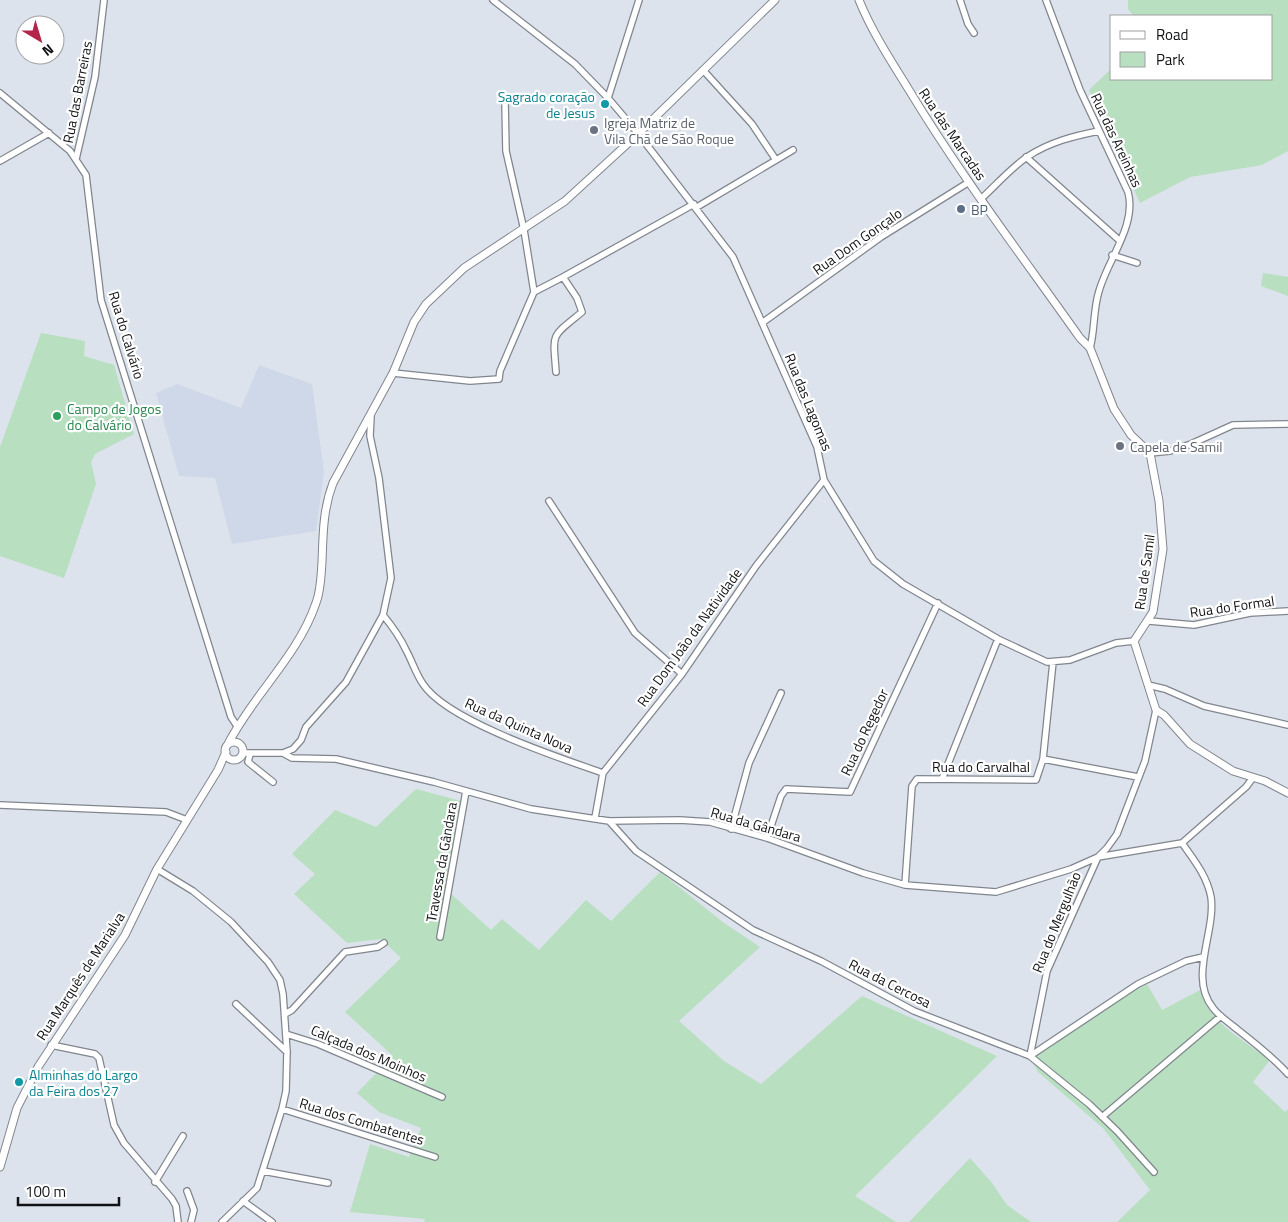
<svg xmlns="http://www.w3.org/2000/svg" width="1288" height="1222" viewBox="0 0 1288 1222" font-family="'Titillium Web',sans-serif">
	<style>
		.built { fill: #cfd8e8 }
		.green { fill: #b7dfc0 }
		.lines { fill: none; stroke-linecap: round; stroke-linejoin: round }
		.minor-casing { stroke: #81868e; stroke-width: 8 }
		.tertiary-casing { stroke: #81868e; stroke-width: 9 }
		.minor { stroke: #fff; stroke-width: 5.5 }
		.tertiary { stroke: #fff; stroke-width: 7 }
		.culture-dot { fill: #0f9aa8; stroke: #fff; stroke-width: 2 }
		.worship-dot { fill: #6b7280; stroke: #fff; stroke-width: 2 }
		.service-dot { fill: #5c6f8a; stroke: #fff; stroke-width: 2 }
		.leisure-dot { fill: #2e9e5b; stroke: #fff; stroke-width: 2 }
		.labels { text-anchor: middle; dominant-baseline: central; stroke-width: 4.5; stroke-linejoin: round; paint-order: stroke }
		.street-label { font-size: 14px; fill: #101215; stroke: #fff }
		.culture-label { font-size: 14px; fill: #0d838f; stroke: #fff; text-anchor: end }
		.worship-label { font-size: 14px; fill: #5b616d; stroke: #fff; text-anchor: start }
		.service-label { font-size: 14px; fill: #4e5e75; stroke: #fff; text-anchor: start }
		.leisure-label { font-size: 14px; fill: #27864d; stroke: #fff; text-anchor: start }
	</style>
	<rect width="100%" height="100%" fill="#dde3ec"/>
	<path class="built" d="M259,365l53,19 12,88 -8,59 -84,13 -17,-66 -36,-2 -23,-83 21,-9 64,24z"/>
	<path class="green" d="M1128,0h160v151l-26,14 -72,12 -50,26 -51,-113 23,-22v11h160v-63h-138l-6,-7z
		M1263,273l25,4v19l-27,-10z
		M41,333l44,8 -1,15 30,9 20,69 -39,20 -4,8 5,22 -32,94 -64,-22v-109z
		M416,789l45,12 -16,90h3l43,39 11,-11 37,31 47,-50 25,21 49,-49 64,51 36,24 -81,74 45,40 37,23 101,-88 135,60 -142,140 41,26h-472l1,-3 -75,-7 20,-68 39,13 12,-29 -42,-16 -22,-19 36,-37 -48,-44 56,-54 -20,-19 -34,4 -53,-49 21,-20 -23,-20 43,-44 41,17z
		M1147,984l15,26 38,-20c8,32 45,51 70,70l-17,22 32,30 3,-3v113h-171l33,-32 -47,-62 -65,-56 -6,-11 3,-6 93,-61z
		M970,1158l22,25 15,22 24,17h-122z"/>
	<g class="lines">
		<defs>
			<path id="minor" d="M493,0l82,64 33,34
				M960,0l8,24 6,9
				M1046,0l34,90 48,102c9,33 -20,67 -29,99 -6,19 -4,39 -9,57
				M703,70l49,54 24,36
				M0,93l70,58 16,24 15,125 130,417 6,9
				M505,101l1,50 18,79 10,62 29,-15 14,21 5,14c-32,26 -29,20 -26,60
				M636,131l-28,-33 31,-98
				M640,136l93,121 84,190 7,33 50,81 29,23 95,55 49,23 23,-2 46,-17 18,-2
				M1026,157l93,83
				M76,159l19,-82 9,-77
				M0,161l49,-28
				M981,199c15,-14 30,-31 46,-42 22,-15 47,-21 72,-26
				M697,207l96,-57
				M1112,255l25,8
				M563,277l131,-73
				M762,323l119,-86 88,-55
				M393,373l77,8 29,-2 1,-8 34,-79
				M1150,453l20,-2 21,-7 42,-19 55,-1
				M549,501l86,132 47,41
				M383,615c9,11 17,22 23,35 6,11 10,24 17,34 24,37 137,74 180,89
				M1149,621l45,4 56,-12 38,-2
				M1148,685l17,4 39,17 84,19
				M243,753h40l9,5 44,1 98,23 97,27 78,12 71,-1 30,2 57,16 96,35 42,12 91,7 75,-23 27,-12 9,-9 10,-14 28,-73 11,-51
				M283,753l10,-4 8,-9 5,-13 40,-45 37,-67 8,-37 -12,-100 -9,-42 1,-20
				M250,754l-2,8 25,20
				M1043,759l95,18
				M942,779l56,-140
				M0,805l166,7 21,8
				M595,818l8,-45 79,-99 74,-108 68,-86
				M609,821l27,30 117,79 68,31 93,50 116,45 59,48 28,27 37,41
				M731,829l18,-66 32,-70
				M767,838l14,-42 5,-7 64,3 88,-189
				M1182,843c12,17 25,33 29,54 5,35 -23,80 2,111 5,7 14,13 20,18 19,15 39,30 55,48
				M157,869l36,22 38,31 37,40 12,18 3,14 4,58 -1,39 -4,18 -25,79 -35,34
				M905,885l7,-99 5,-7 119,1 7,-21 10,-97
				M440,937l26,-146
				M236,1004l51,48
				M285,1014l7,-4 53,-58 33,-5 6,-4
				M286,1034l32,10 124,53
				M51,1045l44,9 4,4 15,67 10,18 48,56 4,7 2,16
				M1030,1056l17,-85 51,-114 84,-14 64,-56 6,-8
				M1030,1056l108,-72 48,-23 17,-4
				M282,1109l153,48
				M1102,1117l119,-101
				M263,1171l65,12
				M155,1182l28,-46
				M187,1191l7,19 -3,12
				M243,1201l29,21"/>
			<path id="tertiary" d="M859,0c13,32 32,61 50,90 52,86 113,166 171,248l10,10 24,61 17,26 19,18 9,48 4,48 -10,63 -19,29 22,69 8,5 26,29 43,27 32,10 23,12
				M641,131l134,-131
				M225 751a9 9 0 1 1 18 0a9 9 0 1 1-18 0Z
				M228,744c25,-49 70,-88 88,-141 5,-13 5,-28 6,-41 1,-27 1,-53 11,-79l60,-110 21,-51 12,-18 38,-36 101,-67 71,-65
				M0,1167l17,-59 21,-41 87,-132 32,-66 61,-99 8,-18"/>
		</defs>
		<use href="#minor" class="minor-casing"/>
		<use href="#tertiary" class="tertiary-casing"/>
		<use href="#minor" class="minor"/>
		<use href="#tertiary" class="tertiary"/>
	</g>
	<g class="culture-dot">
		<circle cx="605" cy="104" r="5"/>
		<circle cx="19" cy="1082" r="5"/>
	</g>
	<g class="worship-dot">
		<circle cx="594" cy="130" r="5"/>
		<circle cx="1120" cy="446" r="5"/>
	</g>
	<circle class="service-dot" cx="961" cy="209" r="5"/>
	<circle class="leisure-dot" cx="57" cy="416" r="5"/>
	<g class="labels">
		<g class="street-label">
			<text transform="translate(77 92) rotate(-79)">Rua das Barreiras</text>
			<text transform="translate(953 134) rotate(56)">Rua das Marcadas</text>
			<text transform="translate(1117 140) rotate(65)">Rua das Areinhas</text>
			<text transform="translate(857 241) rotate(-35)">Rua Dom Gonçalo</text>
			<text transform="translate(127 335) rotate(73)">Rua do Calvário</text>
			<text transform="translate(809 402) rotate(68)">Rua das Lagomas</text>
			<text transform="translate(1144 572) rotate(-82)">Rua de Samil</text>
			<text transform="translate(1232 606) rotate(-8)">Rua do Formal</text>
			<text transform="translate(689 637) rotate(-54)">Rua Dom João da Natividade</text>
			<text transform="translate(519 725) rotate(24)">Rua da Quinta Nova</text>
			<text transform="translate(864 732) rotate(-65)">Rua do Regedor</text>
			<text x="981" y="766">Rua do Carvalhal</text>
			<text transform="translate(756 824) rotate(16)">Rua da Gândara</text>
			<text transform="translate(441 862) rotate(-80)">Travessa da Gândara</text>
			<text transform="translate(1056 922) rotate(-68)">Rua do Mergulhão</text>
			<text transform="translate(80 976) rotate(-57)">Rua Marquês de Marialva</text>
			<text transform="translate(890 983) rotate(27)">Rua da Cercosa</text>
			<text transform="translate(369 1053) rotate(23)">Calçada dos Moinhos</text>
			<text transform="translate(362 1121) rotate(17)">Rua dos Combatentes</text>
		</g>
		<g class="culture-label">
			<text x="595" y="96">Sagrado coração<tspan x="595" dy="16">de Jesus</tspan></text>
			<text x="29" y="1074" text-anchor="start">Alminhas do Largo<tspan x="29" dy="16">da Feira dos 27</tspan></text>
		</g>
		<g class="worship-label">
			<text x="604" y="122">Igreja Matriz de<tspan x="604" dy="16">Vila Chã de São Roque</tspan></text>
			<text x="1130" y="446">Capela de Samil</text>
		</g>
		<g class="service-label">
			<text x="971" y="209">BP</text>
		</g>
		<g class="leisure-label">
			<text x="67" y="408">Campo de Jogos<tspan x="67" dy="16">do Calvário</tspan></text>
		</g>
	</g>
	<rect x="1110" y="15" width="162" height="65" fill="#ffffff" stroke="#9fa0a1"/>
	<rect x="1120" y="31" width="25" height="8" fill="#ffffff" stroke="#9fa0a1"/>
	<text x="1156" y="40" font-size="15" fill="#101215">Road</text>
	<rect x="1120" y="52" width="25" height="15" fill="#b7dfc0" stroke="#9fa0a1"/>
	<text x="1156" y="65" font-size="15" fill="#101215">Park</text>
	<g transform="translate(40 40) rotate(142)"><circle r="24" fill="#ffffff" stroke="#9fa0a1"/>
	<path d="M0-4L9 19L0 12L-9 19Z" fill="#b5244b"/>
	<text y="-8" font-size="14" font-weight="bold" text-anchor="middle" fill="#101215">N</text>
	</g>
	<path d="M18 1197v8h101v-8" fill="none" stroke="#101215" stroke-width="2.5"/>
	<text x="25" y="1197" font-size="15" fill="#101215" stroke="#ffffff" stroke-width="4" paint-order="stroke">100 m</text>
</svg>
